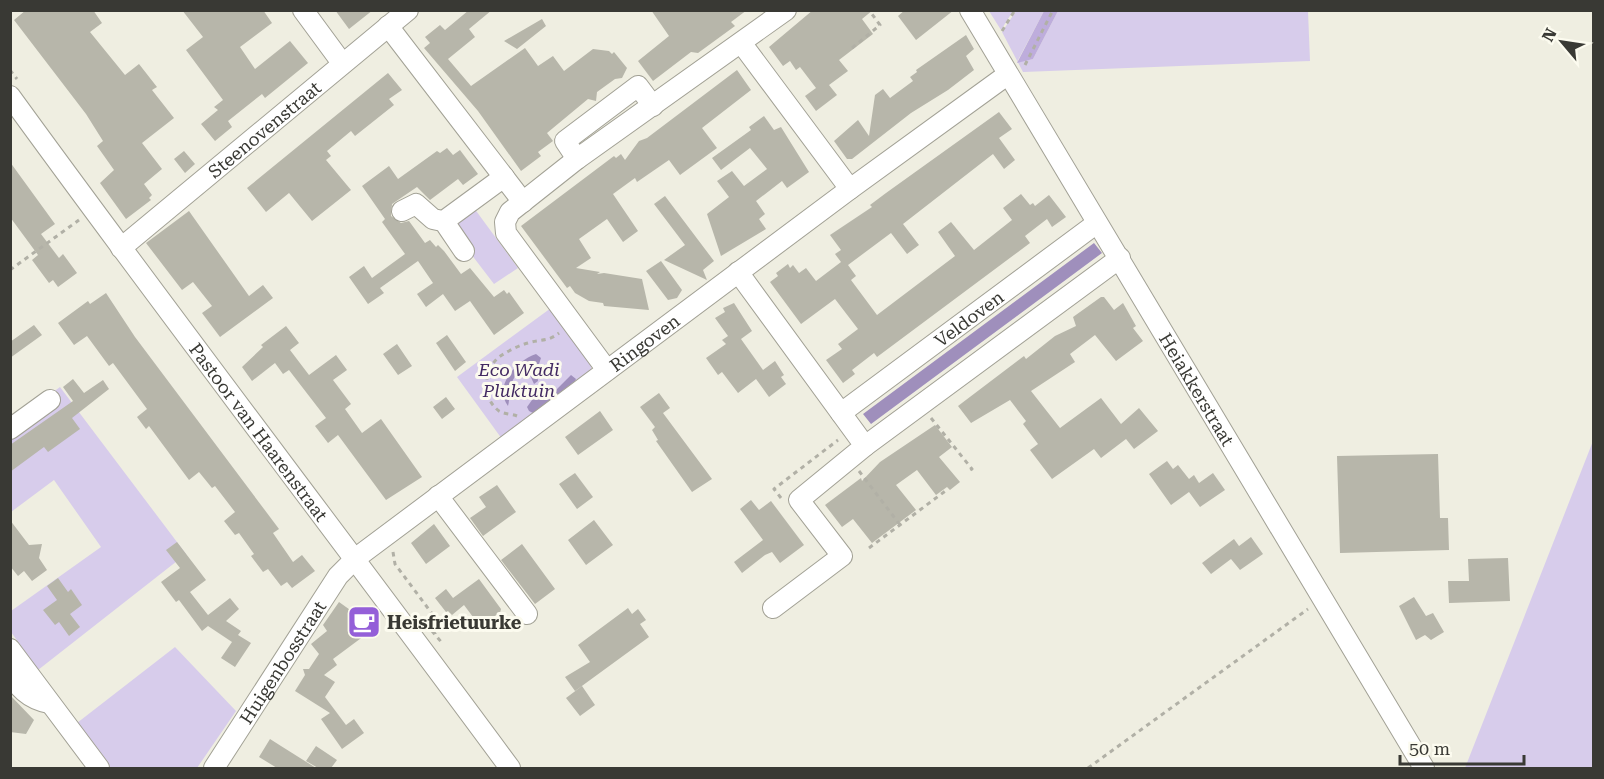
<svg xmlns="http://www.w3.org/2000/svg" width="1604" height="779" viewBox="0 0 1604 779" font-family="'Roboto Serif',serif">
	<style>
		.green { fill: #d7cceb }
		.forest { fill: #beaddc }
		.water { fill: #9f8fbc }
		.building { fill: #b7b6aa }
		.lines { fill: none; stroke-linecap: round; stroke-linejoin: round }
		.minor-casing { stroke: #a2a195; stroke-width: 22 }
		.path { stroke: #b1b0a6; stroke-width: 3; stroke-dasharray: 4.5 4.5; stroke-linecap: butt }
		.minor { stroke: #fff; stroke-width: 20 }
		.labels { text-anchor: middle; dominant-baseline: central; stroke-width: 6; stroke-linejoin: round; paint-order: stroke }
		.street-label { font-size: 18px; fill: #393934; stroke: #fcfbef }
		.park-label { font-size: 18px; font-style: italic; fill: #422962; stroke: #fcfbef }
		.poi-label { font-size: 18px; font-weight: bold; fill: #393934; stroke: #fcfbef; text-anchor: start }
	</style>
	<rect width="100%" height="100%" fill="#efeee1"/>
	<path class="green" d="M989,11h24l-12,19z
		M1016,11h28l-27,51 16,-3 25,-48h250l2,50 -287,11 -21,-40z
		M474,208l44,60 -24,16 -23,-30 4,-4 -20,-27z
		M551,308l40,56v7l-89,68 -45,-62z
		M60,387l126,167 -148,116 -27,-38v-21l90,-64 -47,-67 -43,32 -1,-88z
		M1593,441v327h-128z
		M175,647l61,64 -39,57h-86l-34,-45z"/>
	<path class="forest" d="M1044,11h14l-25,48 -16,4z"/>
	<path class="water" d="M1094,243l8,10 -231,171 -8,-10z
		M536,354l5,4 -4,12 1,11 -4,3 -6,-13c-21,0 -17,25 -20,35 -15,-20 8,-45 28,-52z
		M571,375l5,4 -1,2 -42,32 -4,-2 -2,-4 5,-7 -1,-7 6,-7 8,-1 11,5z"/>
	<path class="building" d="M26,10h67l9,13 -12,9 35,43 14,-11 18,23 -5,3 22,28 -32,25 20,26 -18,15 8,11 -3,3 2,2 -25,19 -26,-36 14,-13 -17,-24 6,-5 -17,-27 -72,-94z
		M182,10h81l9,13 -32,24 15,22 35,-28 18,22 -43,35 -3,-4 -34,27 4,6 -17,14 -14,-17 17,-14 -4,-3 9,-7 -37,-50 17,-13z
		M335,10h38l-24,19z
		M469,10h23l-23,19 6,8 -27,22 23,27 54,-38 13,18 15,-10 11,15 29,-22 16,2 3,3 2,-2 13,16 -5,10 -7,1 -18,13 -1,9 -8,-2 -41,34 6,8 -15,11 3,4 -20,15 -43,-60 -54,-63 6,-5 -5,-6 15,-12 5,5z
		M651,10h96l-16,12 4,4 -37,27 -7,-1 -38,29 -15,-20 31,-25z
		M813,10h60l-11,9 11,15 -34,26 9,11 -19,14 8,10 -21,16 -11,-15 11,-8 -16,-21 -4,3 -6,-9 -7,5 -14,-19z
		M905,10h49l-38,30 -18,-24z
		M542,19l4,7 -29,23 -13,-8z
		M966,35l8,14 -8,7 8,14 -26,20 -37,23 -59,46h-5l-13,-18 24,-21 11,16 6,-41 8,-6 7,9 23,-17 -3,-4 7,-5 -1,-2z
		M737,70l14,20 -49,38 15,20 -37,27 -11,-15 -32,22 -2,-4 -22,16 25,37 -15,11 -16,-23 -28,20 12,19 -15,10 24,4 -3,2 7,-1 38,6 7,31 -45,-4 -1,-3 -14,-2 -14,-8 -5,-7 -3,2 -46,-62 93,-70 2,2 5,-4 4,6 14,-19 8,-3z
		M388,73l14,17 -13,9 5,6 -39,31 -4,-5 -24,20 4,5 -5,4 25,30 -39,31 -23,-28 -23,19 -19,-24z
		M999,112l13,17 -13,9 16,22 -11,9 -11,-15 -90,70 16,21 -12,9 -16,-21 -43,32 8,11 -5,4 26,35 78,-59 -17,-24 13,-10 23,28 38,-30 -9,-12 18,-14 9,11 3,-2 2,3 14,-11 17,22 -14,10 -5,-8 -22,17 5,7 -153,114 -3,-4 -22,17 3,4 -12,9 -17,-23 16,-11 -4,-5 20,-15 -23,-30 -34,25 -31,-42 8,-6 -2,-3 12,-9 2,4 3,-3 6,8 7,-5 10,13 25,-19 -6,-8 6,-4 -11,-15 42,-28 -2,-2 16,-12z
		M764,116l10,14 7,-3 28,45 -22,16 -5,-7 -26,20 9,13 -6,5 7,10 -45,27 -14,-42 22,-17 -12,-16 15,-10 12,15 23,-17 -17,-21 -29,22 -9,-12 39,-28 -2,-3z
		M447,148l6,7 7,-5 18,24 -15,11 -5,-6 -28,21 -13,-13 -25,17 -1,12 10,7 8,-2 16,22 5,-3 6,7 2,-2 6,6 17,23 9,-6 24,29 10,-7 3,4 2,-2 15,21 -30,22 -24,-34 -15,10 -12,-17 -17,13 -9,-13 16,-11 -15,-22 -38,27 4,5 -16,11 -19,-27 15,-11 8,12 33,-24 -23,-32 3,-3 -23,-33 27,-20 9,13 39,-28 3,2z
		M184,151l11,13 -10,9 -11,-14z
		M10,162l45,62 -14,10 18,24 4,-4 14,19 -19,14 -5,-7 -4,3 -17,-23 6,-5 -28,-38z
		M665,196l49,65 -11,9 4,10 -43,-20 21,-15 -31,-41z
		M189,211l60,85 14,-11 10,13 -53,39 -18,-24 10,-7 -19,-24 -11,8 -36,-47z
		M661,261l21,29 -5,8 -9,2 -22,-29z
		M106,293l29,44 144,192 -6,4 20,29 9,-7 13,16 -23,17 -5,-6 -6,4 -13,-17 -5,3 -12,-16 3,-2 -15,-21 -4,2 -11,-14 11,-9 -20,-26 -3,2 -13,-16 -10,8 -40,-54 -3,3 -9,-12 10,-8 -34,-46 -4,3 -22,-30 -13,9 -16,-22 30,-22 2,3z
		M1101,297h3l10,13 9,-7 13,23 -3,2 10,13 -27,20 -21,-26 -25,19 5,8 -44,29 29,37 41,-30 20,26 18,-16 19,23 -24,18 -8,-10 -25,19 -7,-9 -42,30 -22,-29 8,-6 -15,-20 3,-3 -16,-21 -39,23 -13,-17 66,-50 2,3 29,-23 21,-10 -3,-9z
		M734,303l18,28 -11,8 22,31 12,-9 9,14 -3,2 5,7 -17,13 -13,-18 -18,14 -16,-21 -4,3 -12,-17 20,-14 -4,-4 6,-4 -13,-18 10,-6 -2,-4z
		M34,325l8,10 -32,23v-16z
		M286,326l13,17 -9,7 19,25 27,-20 11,15 -14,10 18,24 -6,5 17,24 19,-14 41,58 -36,23 -48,-65 -10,8 -13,-17 11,-8 -37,-48 -6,4 -8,-11 -23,18 -10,-14 21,-20 -2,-2z
		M447,335l19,27 -11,9 -19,-28z
		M397,344l15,22 -14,9 -15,-21z
		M73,379l11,14 19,-13 6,9 -37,29 8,11 -32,23 -4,-5 -34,25v-27l63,-44 -10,-14z
		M659,393l11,15 -7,5 49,66 -20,13 -36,-51 2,-1 -6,-10 3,-3 -15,-20z
		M446,397l9,12 -13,10 -9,-12z
		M600,411l13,19 -35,25 -13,-18z
		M935,425l17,22 -13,10 21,25 -10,8 -3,-3 -11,8 -19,-25 -21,15 20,25 -44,33 -19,-24 -11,8 -17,-22 36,-27 1,3 18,-19z
		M1438,454l2,64h8l1,32 -109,3 -3,-97z
		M1167,461l6,8 5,-4 11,14 5,-4 5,8 14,-10 12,17 -25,17 -11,-15 -18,13 -22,-31z
		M575,473l18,24 -16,12 -18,-25z
		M497,485l19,27 -33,24 -13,-18 16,-11 -7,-10z
		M751,500l8,10 12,-9 33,44 -24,18 -8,-11 -7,3 -23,18 -8,-11 29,-22 -23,-31z
		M10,520l19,25 13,-1 -3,14 8,12 -15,11 -8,-10 -6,5 -8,-10z
		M594,520l19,25 -27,20 -18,-25z
		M434,524l16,22 -24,18 -15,-21z
		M1251,537l12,17 -23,16 -9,-11 -20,15 -9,-11 32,-24 5,7z
		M177,542l29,38 -16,12 18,23 22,-17 9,11 -13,12 15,10 -3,4 13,8 -16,24 -14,-9 11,-16 -24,-16 -6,5 -23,-31 -3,2 -15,-20 19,-14 -14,-18z
		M522,544l33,45 -20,15 -34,-44z
		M1508,558l2,43 -61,2 -1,-22h21l-1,-22z
		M58,578l10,14 3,-3 11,16 -12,9 10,13 -11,9 -10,-14 -4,3 -12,-15 14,-10 -10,-14z
		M479,579l22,30 -1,4 -21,12 -15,-20 -12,10 -4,-4 -2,1 -11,-14 11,-9 7,9z
		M1414,597l12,19 7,-3 11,19 -13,8 -6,-5 -9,5 -17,-34z
		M339,602l14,10 8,-6 15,21 -43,32 4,6 -13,10 11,7 -10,15 21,28 8,-6 10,14 -22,16 -21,-30 9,-6 -35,-22 10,-16 -2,-6h6l10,-15 -8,-10 16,-13 -4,-6z
		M628,608l4,6 6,-5 8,11 -6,4 9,13 -74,54 -10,-14 25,-15 -12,-17z
		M582,686l13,19 -15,11 -14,-18z
		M10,695l24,25 -8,14 -16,-2z
		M270,739l11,7 35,22h-39l-18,-11z
		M316,746l21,14 -6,8h-13l-12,-7z"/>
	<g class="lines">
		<defs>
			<g id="minor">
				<path d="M303,10l39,53"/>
				<path id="s1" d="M970,10l454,758"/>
				<path d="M388,26l135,176"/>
				<path d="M742,44l108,145"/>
				<path id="s2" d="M10,96c164,226 335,448 500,672"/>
				<path d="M577,159l-12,-18 73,-55 15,20"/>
				<path d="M402,211l14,-7 17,15 14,3"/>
				<path id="s3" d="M121,248l287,-238"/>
				<path d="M464,251l-17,-25 1,-8 56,-41"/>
				<path d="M738,272l127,174 -66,54 43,56 -69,52"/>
				<path d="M607,370l-101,-137 -1,-11 5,-10 67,-53 209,-149"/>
				<path id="s4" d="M841,413l256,-190"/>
				<path d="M10,429l40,-29"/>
				<path d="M865,446l255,-188"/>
				<path d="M438,496l89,118"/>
				<path d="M10,649l89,119"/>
				<path d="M10,670c7,19 20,29 39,33"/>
				<path id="s5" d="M214,768l124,-192 18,-18 494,-369 157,-114"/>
			</g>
		</defs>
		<use href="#minor" class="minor-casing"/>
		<path class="path" d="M1002,31l13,-21
			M852,48l28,-23 -11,-15
			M1025,65l28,-55
			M10,70l7,9
			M10,270l69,-50
			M517,416c-5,-2 -13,-2 -18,-5 -19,-14 -15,-45 3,-56 8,-5 18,-10 26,-12 12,-4 20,-1 31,-10
			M931,418l41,51 -5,3
			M859,471l41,54
			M781,498l-7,-9 64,-49
			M869,548l79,-59
			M393,552l2,12 47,63 -7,6
			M426,624l17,20
			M1088,768l220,-159"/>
		<use href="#minor" class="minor"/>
	</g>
	<defs>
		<symbol id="cafe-square" viewBox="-11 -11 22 22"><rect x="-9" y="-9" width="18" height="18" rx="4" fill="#945fd8" stroke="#fcfbef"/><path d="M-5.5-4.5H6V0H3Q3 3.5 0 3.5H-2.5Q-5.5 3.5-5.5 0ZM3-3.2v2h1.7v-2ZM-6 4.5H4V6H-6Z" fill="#fff"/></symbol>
	</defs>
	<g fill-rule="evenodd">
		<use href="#cafe-square" x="345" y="603" width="38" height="38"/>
	</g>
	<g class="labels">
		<g class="street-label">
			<text stroke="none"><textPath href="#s3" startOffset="186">Steenovenstraat</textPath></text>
			<text stroke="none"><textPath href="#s4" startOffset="159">Veldoven</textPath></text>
			<text stroke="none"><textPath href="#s5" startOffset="614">Ringoven</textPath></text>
			<text stroke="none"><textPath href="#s1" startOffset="442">Heiakkerstraat</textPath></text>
			<text stroke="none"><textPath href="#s2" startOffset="418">Pastoor van Haarenstraat</textPath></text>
			<text stroke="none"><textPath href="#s5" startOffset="126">Huigenbosstraat</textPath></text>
		</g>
		<g class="park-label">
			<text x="519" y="369">Eco Wadi<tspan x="519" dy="21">Pluktuin</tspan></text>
		</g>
		<g class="poi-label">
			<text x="387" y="622">Heisfrietuurke</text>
		</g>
	</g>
	<rect width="1604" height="779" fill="none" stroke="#393934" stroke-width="24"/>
	<g transform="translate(1562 42) rotate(299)" stroke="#fcfbef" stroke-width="4.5" paint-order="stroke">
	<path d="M0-4.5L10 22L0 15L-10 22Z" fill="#393934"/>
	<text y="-9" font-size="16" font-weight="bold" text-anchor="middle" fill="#393934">N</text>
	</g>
	<path d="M1400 755v9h124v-9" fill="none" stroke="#393934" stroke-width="3"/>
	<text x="1409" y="755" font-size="18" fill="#393934" stroke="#fcfbef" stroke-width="4.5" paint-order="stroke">50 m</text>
</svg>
